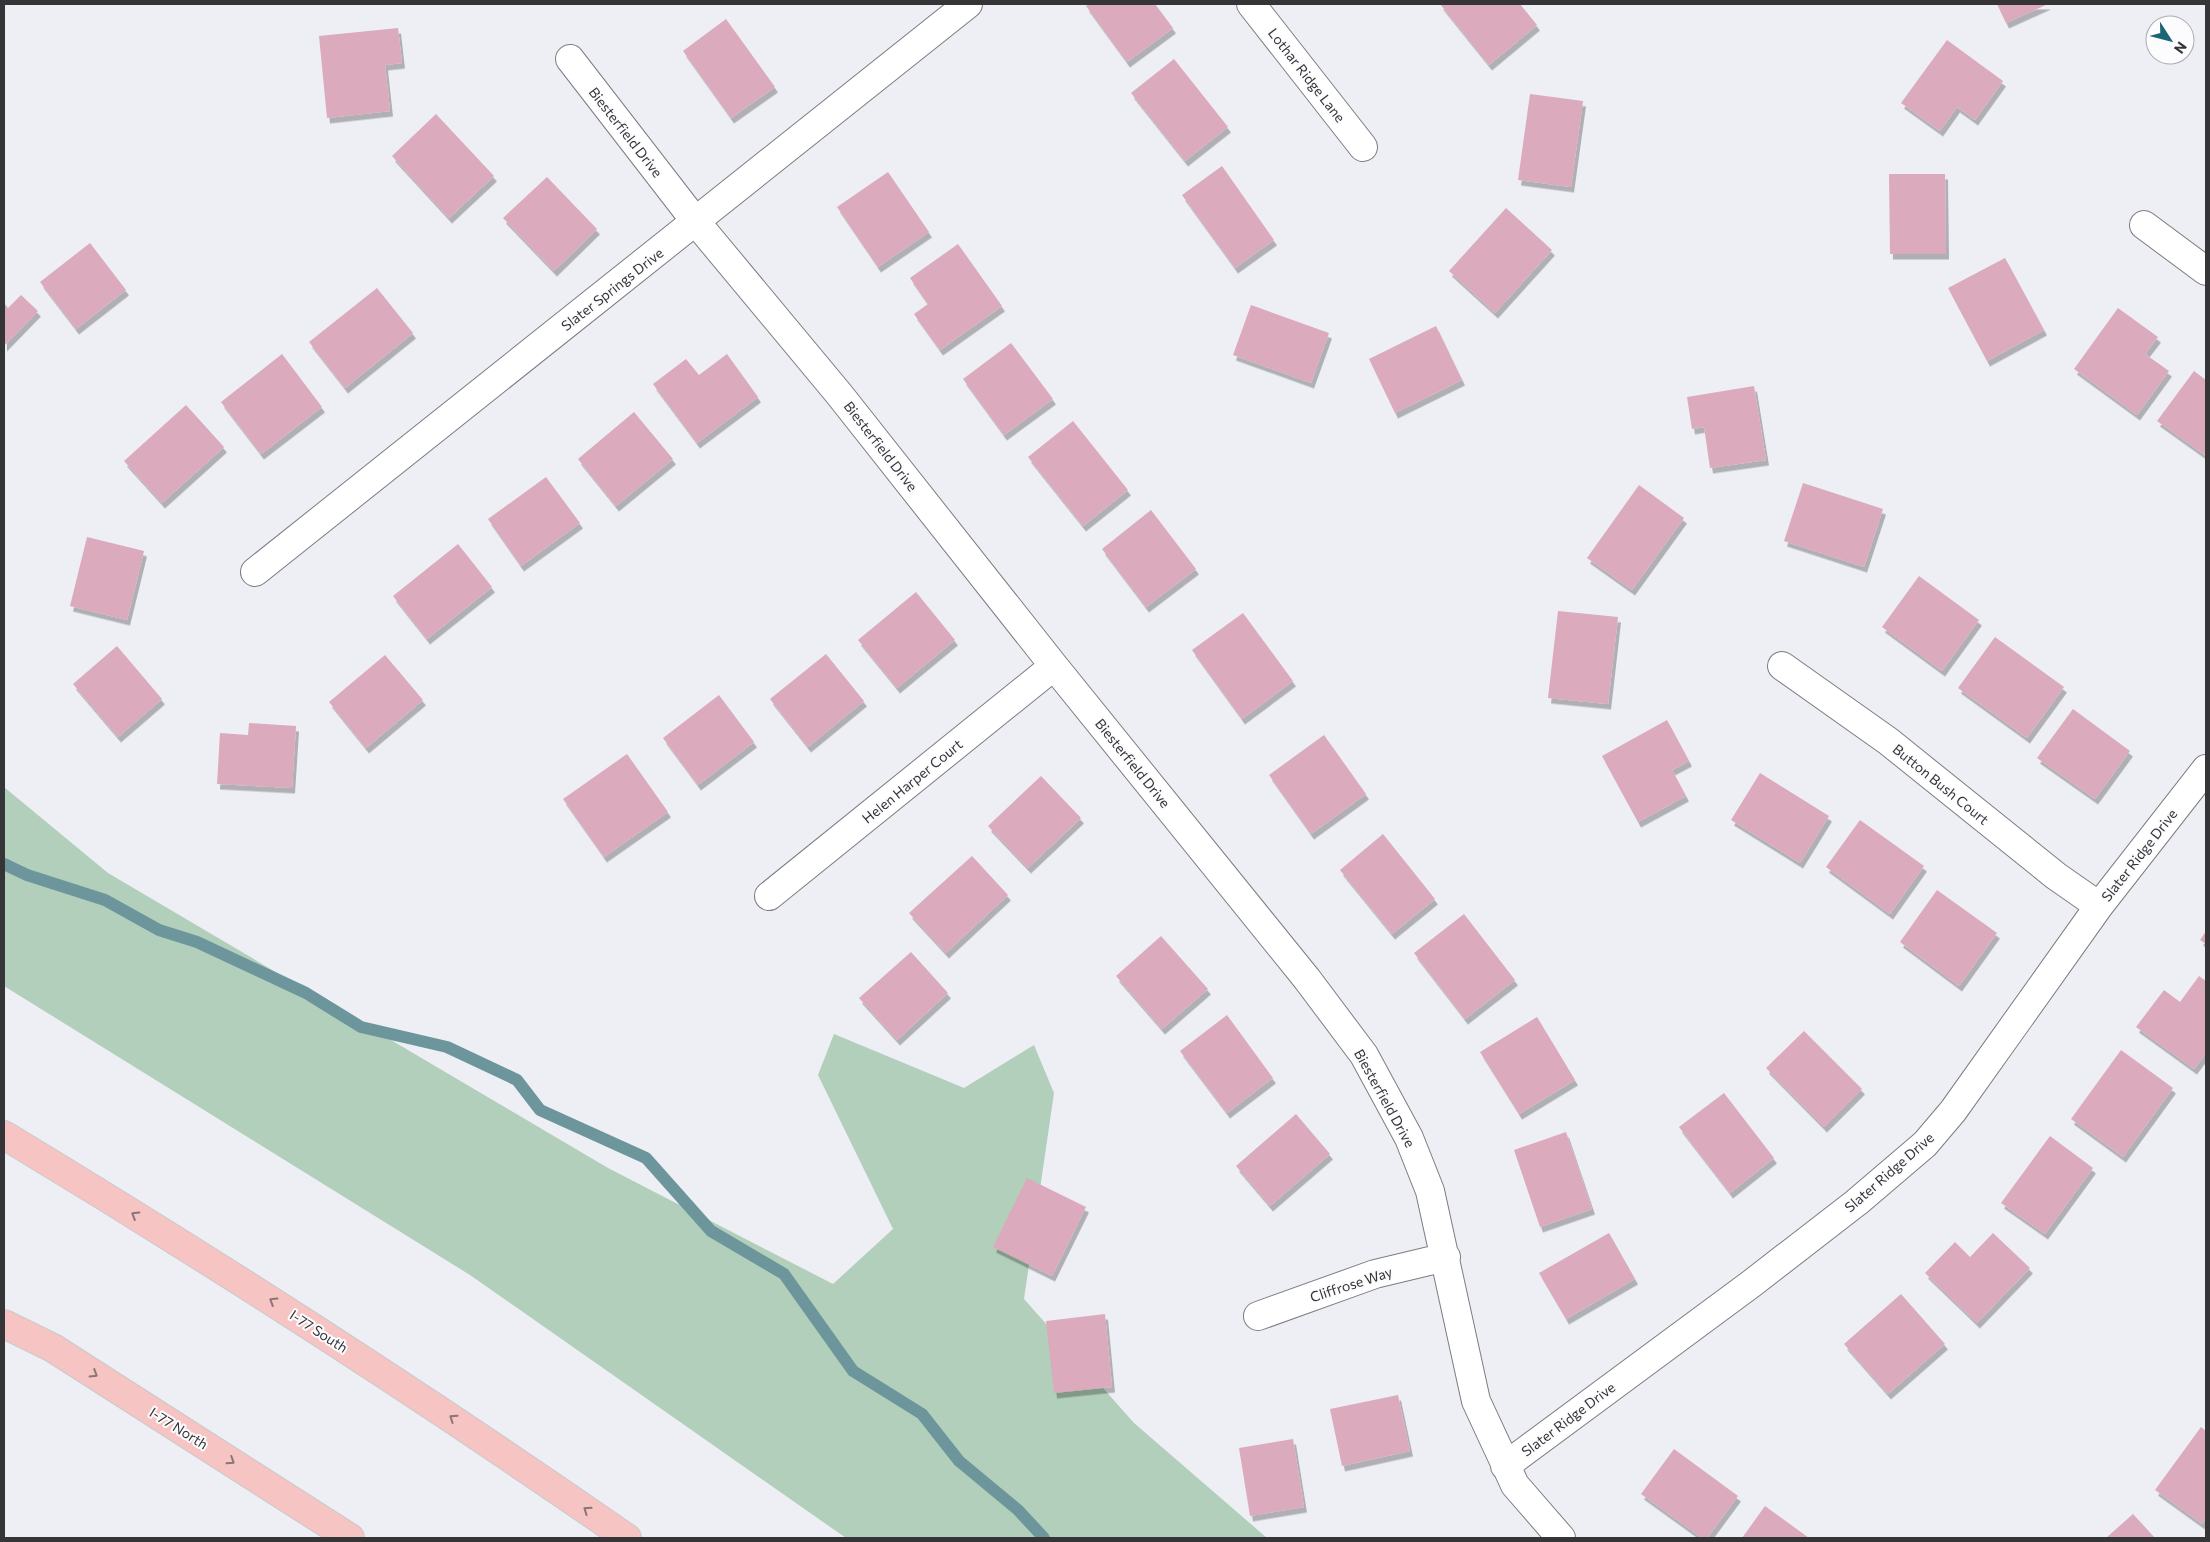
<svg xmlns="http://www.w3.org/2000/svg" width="2210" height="1542" viewBox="0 0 2210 1542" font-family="Commissioner,sans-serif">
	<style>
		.green { fill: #b1cfba }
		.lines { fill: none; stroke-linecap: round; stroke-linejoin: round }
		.stream { stroke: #6c969b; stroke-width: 12 }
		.building { fill: #dbaabd; filter: url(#shadow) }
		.minor-casing { stroke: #7c7c83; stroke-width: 30 }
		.highway-casing { stroke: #cacacb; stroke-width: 30 }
		.minor { stroke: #fff; stroke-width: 28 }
		.highway { stroke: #f5c4c3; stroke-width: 28 }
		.oneway { stroke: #8b7576 }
		.labels { text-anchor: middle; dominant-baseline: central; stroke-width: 4; stroke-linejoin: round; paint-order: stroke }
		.street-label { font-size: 14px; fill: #353537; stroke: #fcfcff }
	</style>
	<defs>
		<filter id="shadow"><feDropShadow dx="3" dy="5.5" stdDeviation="0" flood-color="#0004"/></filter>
	</defs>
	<rect width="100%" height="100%" fill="#eeeef5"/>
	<path class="green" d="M4,787l104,86 500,295 225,116 60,-55 -75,-154 16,-41 130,54 70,-43 20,48 -30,206 110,124 133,115h-421l-376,-263 -466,-289z"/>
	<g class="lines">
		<path class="stream" d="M4,864l23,11 78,25 54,30 38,12 109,51 55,34 86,20 70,33 23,30 106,48 65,73 73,43 69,97 69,43 37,47 59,49 26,28"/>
	</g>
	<path class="building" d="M1089,4h66l18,24 -46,34 -41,-56z
		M1440,4h80l17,21 -48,40z
		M1997,4h51l-42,19z
		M726,19l49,68 -44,31 -48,-67z
		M398,28l4,35 -17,2 5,46 -63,7 -8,-82z
		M1947,40l56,41 -28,39 -18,-13 -17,24 -39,-28z
		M1174,59l54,68 -43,34 -54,-68z
		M1530,94l53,7 -12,86 -53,-7z
		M436,114l58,62 -45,42 -57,-62z
		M1222,166l52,74 -39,28 -53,-73z
		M888,172l41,60 -51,35 -41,-60z
		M1889,174h56l1,80h-56z
		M547,177l50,52 -43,42 -51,-53z
		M1506,208l46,42 -57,63 -46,-42z
		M90,243l36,47 -50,39 -36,-47z
		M958,244l44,62 -62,44 -26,-36 14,-10 -18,-26z
		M2005,258l39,72 -57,31 -39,-73z
		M377,288l36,45 -68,55 -36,-46z
		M21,295l17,16 -34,35v-43l4,5z
		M1251,305l78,28 -18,50 -78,-28z
		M2118,308l40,29 -13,17 24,17 -32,44 -63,-46z
		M1436,326l26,54 -67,33 -26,-54z
		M1011,343l42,56 -49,36 -41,-56z
		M282,354l40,53 -61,47 -40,-52z
		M727,354l31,43 -61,46 -44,-59 33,-25 13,16z
		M2194,371l12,9v76l-49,-35z
		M1754,386l12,74 -56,8 -6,-41 -12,2 -5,-32z
		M186,405l38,42 -62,56 -38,-42z
		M634,412l39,47 -57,47 -38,-47z
		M1073,421l55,69 -45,36 -55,-69z
		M546,477l34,46 -59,43 -33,-47z
		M1803,483l80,26 -19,58 -80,-26z
		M1639,485l45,33 -52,72 -45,-32z
		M1151,510l45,59 -50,38 -44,-58z
		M87,537l57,14 -17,69 -57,-14z
		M458,544l34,43 -65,52 -34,-43z
		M1919,576l60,44 -37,51 -60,-44z
		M916,592l39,48 -58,48 -39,-48z
		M1558,611l60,6 -10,87 -60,-6z
		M1243,613l50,68 -51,38 -50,-69z
		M1995,637l69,50 -37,51 -69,-50z
		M117,646l45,53 -44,38 -45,-53z
		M826,654l38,47 -56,46 -38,-48z
		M385,655l38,45 -57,48 -37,-46z
		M719,695l35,47 -56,43 -35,-47z
		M2073,709l57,42 -35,48 -58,-41z
		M1667,720l22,41 -17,9 14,26 -48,26 -36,-66z
		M249,723l47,3 -4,62 -75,-4 3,-51 28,2z
		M1324,735l42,59 -55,40 -42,-59z
		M627,754l41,58 -64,45 -41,-58z
		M1760,773l69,43 -29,47 -69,-43z
		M1041,776l40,42 -53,50 -40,-42z
		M1860,820l64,46 -34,48 -64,-47z
		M1383,834l52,65 -43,35 -52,-64z
		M972,856l36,39 -62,58 -37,-40z
		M1937,890l60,43 -38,53 -59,-44z
		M1464,914l51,66 -50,39 -51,-66z
		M2206,931v13l-6,-4z
		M1161,936l47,53 -46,40 -46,-53z
		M911,952l37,41 -51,47 -38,-42z
		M2199,976l7,5v72l-12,16 -58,-42 28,-37 16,12z
		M1227,1015l46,63 -46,35 -47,-62z
		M1537,1017l38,63 -56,34 -39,-62z
		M1804,1031l58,58 -38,38 -58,-59z
		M2121,1050l52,38 -50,69 -52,-38z
		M1724,1093l50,65 -44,35 -51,-66z
		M1296,1114l34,40 -60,52 -34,-40z
		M1566,1132l26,77 -52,18 -26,-77z
		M2050,1136l43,32 -48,66 -44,-31z
		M1027,1178l59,29 -34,69 -59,-29z
		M1609,1233l26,46 -69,40 -27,-46z
		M1993,1233l37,35 -53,55 -52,-50 30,-31 15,15z
		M1901,1294l44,50 -57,50 -44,-50z
		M1105,1314l7,73 -58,6 -8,-72z
		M1398,1395l12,56 -68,15 -12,-57z
		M2201,1427l5,4v87l-4,6 -47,-34z
		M1293,1439l11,68 -54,9 -11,-68z
		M1674,1449l64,47 -31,42h-5l-61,-44z
		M1765,1506l44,32h-67z
		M2133,1514l22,24h-49z"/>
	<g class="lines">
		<defs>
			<path id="minor" d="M1251,4l112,143
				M570,59l126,163 143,172 215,272 253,313 57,76 45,83 21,53 46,210 39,84 46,53
				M2144,225l62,46
				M255,572l713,-568
				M1782,666l106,75 168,135 43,30
				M769,896l285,-230
				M1258,1316l117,-42 71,-17
				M1505,1466l246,-182 106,-82 68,-58 28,-33 146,-205 107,-137"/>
			<path id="highway" d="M4,1135c212,128 420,262 623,403
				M4,1324l49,24 297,190"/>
		</defs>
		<use href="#minor" class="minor-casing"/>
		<use href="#highway" class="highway-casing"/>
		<use href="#minor" class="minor"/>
		<use href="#highway" class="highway"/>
	</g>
	<defs><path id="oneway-chevron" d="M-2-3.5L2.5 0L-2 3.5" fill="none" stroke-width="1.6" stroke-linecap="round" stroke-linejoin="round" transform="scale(1.25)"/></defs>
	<g class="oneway">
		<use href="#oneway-chevron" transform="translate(135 1215) rotate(-148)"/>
		<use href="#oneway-chevron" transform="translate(273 1301) rotate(-148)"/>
		<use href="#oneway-chevron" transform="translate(94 1374) rotate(32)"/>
		<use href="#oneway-chevron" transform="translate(453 1418) rotate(-145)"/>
		<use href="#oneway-chevron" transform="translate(231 1461) rotate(33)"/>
		<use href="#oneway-chevron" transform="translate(587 1510) rotate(-145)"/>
	</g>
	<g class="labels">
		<g class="street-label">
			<text transform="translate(1307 75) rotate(52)">Lothar Ridge Lane</text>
			<text transform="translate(626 132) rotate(52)">Biesterfield Drive</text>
			<text transform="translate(612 289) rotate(-38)">Slater Springs Drive</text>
			<text transform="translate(881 446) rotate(52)">Biesterfield Drive</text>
			<text transform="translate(1133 763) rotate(51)">Biesterfield Drive</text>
			<text transform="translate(912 781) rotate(-39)">Helen Harper Court</text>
			<text transform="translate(1941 784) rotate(39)">Button Bush Court</text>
			<text transform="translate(2139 855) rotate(-52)">Slater Ridge Drive</text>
			<text transform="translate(1385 1098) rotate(61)">Biesterfield Drive</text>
			<text transform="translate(1889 1172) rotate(-41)">Slater Ridge Drive</text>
			<text transform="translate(1351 1284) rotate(-18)">Cliffrose Way</text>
			<text transform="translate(319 1331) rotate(33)">I-77 South</text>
			<text transform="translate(1568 1419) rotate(-37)">Slater Ridge Drive</text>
			<text transform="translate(179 1428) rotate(32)">I-77 North</text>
		</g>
	</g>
	<rect width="2210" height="1542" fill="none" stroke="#353537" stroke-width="10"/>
	<g transform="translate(2170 40) rotate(126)"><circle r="24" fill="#fcfcff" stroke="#acacaf"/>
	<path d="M0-4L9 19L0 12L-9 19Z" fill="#1c6572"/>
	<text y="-8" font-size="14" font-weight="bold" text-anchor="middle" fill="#353537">N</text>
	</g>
</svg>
